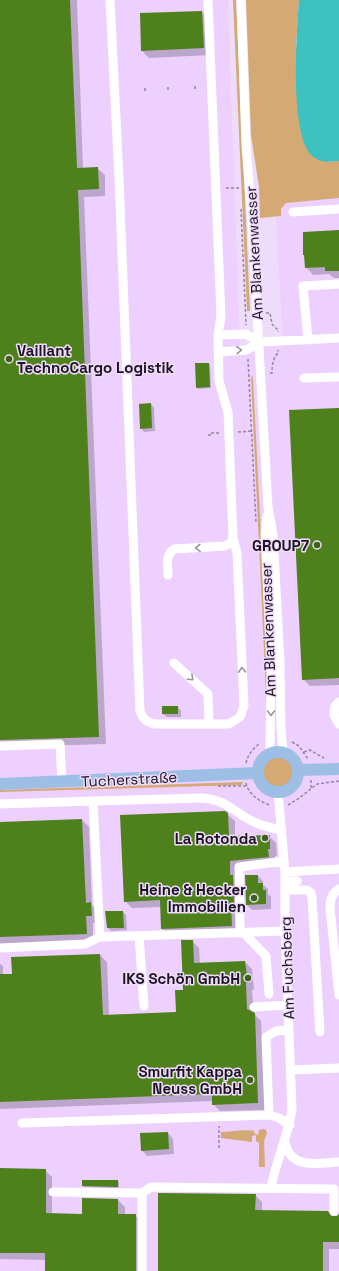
<svg xmlns="http://www.w3.org/2000/svg" width="339" height="1271" viewBox="0 0 339 1271" font-family="'Space Grotesk',sans-serif">
	<style>
		.built { fill: #edd0fe }
		.green { fill: #d4a973 }
		.water { fill: #3dc2bf }
		.shadow { fill: #0003 }
		.building { fill: #4e801b }
		.lines { fill: none; stroke-linecap: round; stroke-linejoin: round }
		.path { stroke: #94869d; stroke-width: 1.5; stroke-dasharray: 3 2; stroke-linecap: butt }
		.minor { stroke: #fff; stroke-width: 9 }
		.major { stroke: #9dbee5; stroke-width: 12 }
		.oneway { stroke: #99959b }
		.poi-dot { fill: #3d611a; stroke: #efdcfb; stroke-width: 1.5 }
		.labels { text-anchor: middle; dominant-baseline: central; stroke-width: 3; stroke-linejoin: round; paint-order: stroke }
		.street-label { font-size: 15px; fill: #1c1421; stroke: #efdcfb }
		.poi-label { font-size: 15px; font-weight: bold; fill: #1c1421; stroke: #efdcfb; text-anchor: end }
	</style>
	<rect width="100%" height="100%" fill="#efdcfb"/>
	<path class="built" d="M0,0h228l12,348 43,-2 -7,-129 5,-1v-7l5,-6 53,-5v1073h-339z"/>
	<path class="green" d="M233,0h3l14,311h-3z
		M246,0h53l-3,45 32,117 11,-1v37l-53,5 -5,6v7l-21,2 -1,-31 -8,-52z
		M252,375l1,4 15,291 -1,66 -2,-66 -14,-292z
		M263 772a15 15 0 1 1 30 0a15 15 0 1 1-30 0Z
		M243,782l-1,3 -242,7v-2z
		M263,1129l3,1 1,3 -3,8 1,26h-6v-24l-3,-2v-6l-4,1v6l-31,-4v-6c8,0 27,-3 33,-1l1,3 3,1 1,-5z"/>
	<path class="water" d="M299,0h40v161c-8,1 -17,2 -24,-3 -27,-15 -18,-129 -16,-158z"/>
	<path class="shadow" d="M0,0h77l6,169 14,-1 8,7v21l-21,1 22,547 -99,3 -7,1z
		M202,12l7,7 2,36 -62,3 -7,-7z
		M339,231v47h-5l-5,-4 -16,1 -7,-8z
		M208,364l2,1 1,23 -13,1 -1,-2z
		M151,404l3,4 1,23 -11,1 -3,-4z
		M339,409v276l-29,1 -7,-7z
		M177,707l4,3v7h-14l-4,-3z
		M227,814l8,7v16l34,-1 7,7 1,13h-2v8l-39,3 3,66 -70,3 -7,-8v-21l-30,1 -7,-7z
		M82,820l7,7 3,78 6,6v12h-5v18l-93,3v-121z
		M258,876l5,5v4l5,4v5l3,3v12l-19,1 -5,-5z
		M123,912l3,3 1,15 -16,1 -3,-3z
		M192,941l7,7 1,16 45,-2 7,7 2,21h-2l2,24 7,7 4,89 -45,1 -7,-7v-3l-213,8v-145l3,2v9h10l-1,-17 88,-3 7,7 2,53 68,-2 7,-23z
		M168,1133l5,6 1,15 -27,2 -5,-6z
		M0,1169l45,1 7,7v37l31,1 35,-15 7,7v8h10l7,7v49h-96v-11l-46,-1z
		M118,1181l1,2v5l-35,-1 -1,-1z
		M255,1195l7,7v9l66,1 6,6 5,-3v34h-10v22h-170z"/>
	<path class="building" d="M0,0h70l7,168 21,-1 1,22 -21,1 21,547 -99,3z
		M202,11l2,37 -63,3 -1,-38z
		M339,230v41h-14v-4l-20,1 -1,-13h-1v-23z
		M195,363h14l1,24 -14,1z
		M151,403l1,25 -12,1 -1,-25z
		M339,408v270l-37,2 -13,-270z
		M162,706h16v8h-16z
		M225,811l3,2 1,23 41,-1v14h-2l1,8 -39,4v14h3l1,30h-3l1,21 -71,3 -1,-29 -36,2 -4,-87z
		M82,819l4,84 5,-1 1,14h-6l1,18 -87,3v-115z
		M245,875h13v8h5v7h3v14l-20,1z
		M105,911h18l1,17h-17z
		M181,940h12l1,23 51,-2 3,22h-2l1,26 8,4 3,90 -46,2v-11l-212,8v-128h12l-1,-17 89,-3 3,61 73,-3 -1,-22h8z
		M168,1132l1,17 -28,2 -1,-18z
		M0,1168l46,1v44l36,1v-16l36,1v15h18v57h-91v-18h-45z
		M82,1180h36v7l-36,-1z
		M158,1193l98,1 -1,16 73,1 3,5h6l2,-2v28h-16v29h-165z"/>
	<g class="lines">
		<path class="path" d="M195,86v3
			M168,87v3
			M145,88v3
			M226,188h14
			M241,209l5,116
			M266,313h4l2,11 6,6v2
			M248,359l8,164
			M270,373h2c0,-9 1,-14 6,-20v-3
			M238,432l14,-1
			M208,435h2v-2h10
			M292,742l7,4 9,13
			M304,752l6,-2 14,8
			M246,763c2,-9 7,-14 14,-20
			M311,780v8
			M246,783c2,11 14,19 24,22
			M218,786h28
			M288,805l10,-6 19,-15 22,-3
			M219,1148v-22"/>
		<path class="minor" d="M110,0l9,178 21,533c3,8 6,11 14,13h75l11,-7 4,-11 -7,-153 -4,-15 -5,-126 -9,-31 -1,-46 3,-19 -13,-316
			M241,0l5,145 6,79 16,283 5,27 7,129 1,66 2,23
			M293,212l46,-3
			M218,335l28,-1 13,8
			M308,340l-5,-54 36,-2
			M259,342l80,-4
			M218,352l29,-2 12,-8
			M304,378l35,-1
			M267,516l-2,18 6,133 -1,86
			M168,575c0,-10 -3,-20 6,-26l51,-3 5,-3 3,-5
			M174,663l34,31 1,30
			M339,702l-4,4 -1,9 5,9
			M0,746l60,-2 2,38
			M93,801l110,-3c26,3 30,14 51,24 8,4 18,6 27,8
			M0,804l93,-3 7,136
			M285,872l54,-3
			M285,881h12
			M339,889c-7,4 -9,11 -9,19l9,87
			M286,890h21l4,3 1,4 8,135
			M243,932l23,24 3,38
			M240,933l-1,-66 45,-6
			M139,936l5,70
			M0,948l85,-4 15,-7 185,-6
			M254,1007l34,-2
			M291,1070l48,-2
			M269,1115l-3,-78 10,-6 13,-1
			M22,1123l247,-8 10,3 11,7
			M285,1143c6,27 33,20 54,19
			M271,1188c5,-27 17,-52 21,-79l-7,-178v-59l-7,-80
			M53,1192l89,1
			M142,1271v-78l9,-6 183,2v22"/>
		<path class="major" d="M258 772a20 20 0 1 1 40 0a20 20 0 1 1-40 0Z
			M298,770l41,-1
			M0,784l258,-11"/>
	</g>
	<defs><path id="oneway-chevron" d="M-2-3.5L2.5 0L-2 3.5" fill="none" stroke-width="1.6" stroke-linecap="round" stroke-linejoin="round"/></defs>
	<g class="oneway">
		<use href="#oneway-chevron" transform="translate(239 350) rotate(-4)"/>
		<use href="#oneway-chevron" transform="translate(198 548) rotate(177)"/>
		<use href="#oneway-chevron" transform="translate(242 670) rotate(-93)"/>
		<use href="#oneway-chevron" transform="translate(191 678) rotate(43)"/>
		<use href="#oneway-chevron" transform="translate(271 713) rotate(90)"/>
	</g>
	<g class="poi-dot">
		<circle cx="9" cy="359" r="4"/>
		<circle cx="317" cy="545" r="4"/>
		<circle cx="265" cy="838" r="4"/>
		<circle cx="254" cy="898" r="4"/>
		<circle cx="248" cy="978" r="4"/>
		<circle cx="250" cy="1080" r="4"/>
	</g>
	<g class="labels">
		<g class="street-label">
			<text transform="translate(254 253) rotate(-93)">Am Blankenwasser</text>
			<text transform="translate(268 630) rotate(-92)">Am Blankenwasser</text>
			<text transform="translate(129 779) rotate(-3)">Tucherstraße</text>
			<text transform="translate(287 968) rotate(-92)">Am Fuchsberg</text>
		</g>
		<g class="poi-label">
			<text x="17" y="350" text-anchor="start">Vaillant<tspan x="17" dy="17">TechnoCargo Logistik</tspan></text>
			<text x="309" y="545">GROUP7</text>
			<text x="257" y="838">La Rotonda</text>
			<text x="246" y="889">Heine &amp; Hecker<tspan x="246" dy="17">Immobilien</tspan></text>
			<text x="240" y="978">IKS Schön GmbH</text>
			<text x="242" y="1071">Smurfit Kappa<tspan x="242" dy="17">Neuss GmbH</tspan></text>
		</g>
	</g>
</svg>
